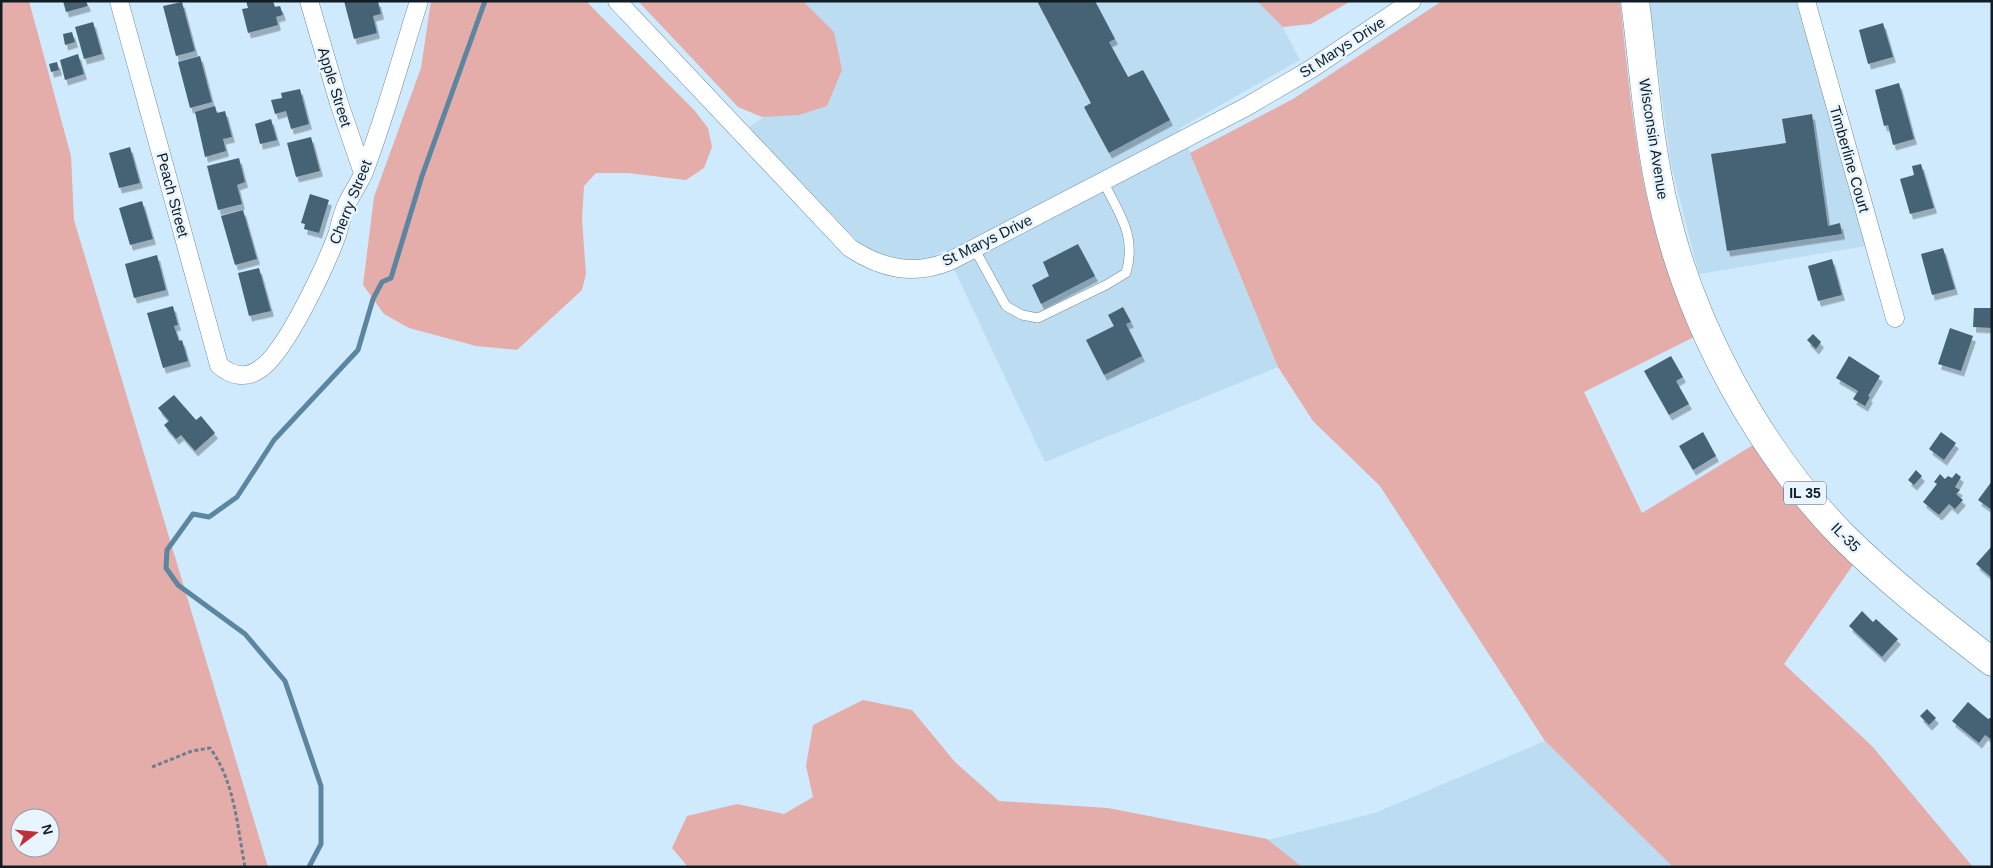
<svg xmlns="http://www.w3.org/2000/svg" width="1993" height="868" viewBox="0 0 1993 868" font-family="Helvetica,sans-serif">
	<style>
		.built { fill: #bcdcf1 }
		.green { fill: #e4adaa; fill-rule: evenodd }
		.lines { fill: none; stroke-linecap: round; stroke-linejoin: round }
		.stream { stroke: #5c86a0; stroke-width: 5 }
		.building { fill: #456375; filter: url(#shadow) }
		.service-casing { stroke: #6c8c9f; stroke-width: 10 }
		.minor-casing { stroke: #6c8c9f; stroke-width: 19 }
		.primary-casing { stroke: #6c8c9f; stroke-width: 29 }
		.path { stroke: #6c7f8c; stroke-width: 3; stroke-dasharray: 4 2.5; stroke-linecap: butt }
		.service { stroke: #fff; stroke-width: 9 }
		.minor { stroke: #fff; stroke-width: 18 }
		.primary { stroke: #fff; stroke-width: 28 }
		.labels { text-anchor: middle; dominant-baseline: central; stroke-width: 5; stroke-linejoin: round; paint-order: stroke }
		.shield { fill: #e8f5fe; stroke: #525e66; stroke-width: 1 }
		.shield-label { font-size: 14px; font-weight: bold; fill: #111d25 }
		.street-label { font-size: 15px; fill: #111d25; stroke: #e8f5fe }
	</style>
	<defs>
		<filter id="shadow"><feDropShadow dx="3" dy="5.5" stdDeviation="0" flood-color="#0004"/></filter>
	</defs>
	<rect width="100%" height="100%" fill="#cfeafc"/>
	<path class="built" d="M766,1h503l31,59 -120,68 98,239 -233,95 -100,-212 -21,11 -28,-3 -28,-6 -120,-124 73,-53z
		M1649,1h166l69,242 -185,31 -28,-109z
		M1545,741l128,126h-512l214,-54z"/>
	<path class="green" d="M1,1h28l42,155 3,64 194,647h-267zM20,818h30v30h-30z
		M431,1h155l109,110 13,17 4,19 -8,21 -18,12 -58,-7h-32l-12,13 -2,33 4,55 -4,16 -65,60 -41,-4 -67,-18 -25,-14 -21,-29 11,-88 47,-129z
		M638,1h165l31,31 8,38 -15,36 -28,9 -37,2 -24,-10z
		M1257,1h94l-40,23 -28,3z
		M1442,1h178c8,74 14,149 33,222 10,39 25,76 41,114l-110,55 58,121 111,-68 34,48 66,72 -69,99 88,82 101,121h-300l-128,-126 -165,-255 -67,-65 -35,-54 -88,-214 103,-54z
		M863,700l49,10 43,52 44,39 109,7 159,31 35,28h-614l-16,-19 15,-32 50,-12 47,10 29,-17 -7,-31 7,-41z"/>
	<g class="lines">
		<path class="stream" d="M309,867l12,-23v-58l-36,-105 -40,-47 -67,-49 -12,-17 1,-18 26,-36 16,3 28,-20 37,-57 84,-90 15,-51 9,-17 9,-4 31,-102 63,-175"/>
	</g>
	<path class="building" d="M63,1h23l2,5 -22,6z
		M246,1h27l2,6 5,-1 3,9 -7,2 2,8 -30,8 -6,-24 6,-1z
		M344,1h34l3,13 -8,2 4,17 -23,6z
		M1037,1h58l20,38 -6,3 19,35 15,-7 27,50 -61,33 -25,-46 7,-4z
		M182,2l13,49 -19,5 -13,-50z
		M93,22l9,32 -18,5 -9,-32z
		M1883,23l10,34 -25,7 -9,-34z
		M72,32l3,10 -10,3 -2,-11z
		M78,54l6,20 -19,6 -5,-20z
		M200,56l12,46 -22,6 -12,-46z
		M57,62l2,8 -8,2 -2,-8z
		M1899,83l15,56 -21,6 -5,-20 -4,1 -9,-36z
		M300,89l9,35 -18,5 -5,-18 -11,3 -4,-14 11,-2 -1,-5z
		M215,106l2,7 8,-2 7,26 -9,2 3,12 -21,6 -10,-45z
		M1812,114l16,112 12,-3 2,11 -115,17 -16,-97 75,-11 -4,-24z
		M271,119l6,21 -17,4 -5,-20z
		M311,137l9,34 -24,6 -9,-34z
		M130,147l10,36 -21,5 -10,-35z
		M239,158l6,24 -8,3 5,19 -24,6 -11,-44z
		M1921,164l13,44 -24,6 -10,-35 14,-4 -2,-9z
		M310,194l19,6 -10,33 -15,-4 1,-5 -4,-1z
		M142,201l11,38 -23,6 -11,-37z
		M243,210l14,49 -22,6 -14,-49z
		M1078,244l17,32 -54,28 -9,-19 17,-9 -6,-14z
		M1943,248l12,41 -23,6 -11,-41z
		M157,255l9,35 -32,8 -9,-34z
		M1832,259l10,36 -24,6 -10,-35z
		M259,268l12,43 -22,5 -11,-43z
		M173,306l5,19 -4,1 5,15 3,-1 6,21 -25,7 -16,-55z
		M1123,307l8,15 -5,2 16,32 -38,19 -18,-35 28,-14 -6,-11z
		M1974,308h18v20l-19,-1z
		M1950,328l23,8 -12,35 -23,-7z
		M1813,334l8,8 -5,7 -9,-9z
		M1671,356l12,21 -7,4 13,23 -20,11 -25,-44z
		M1849,356l31,20 -12,20 2,1 -5,9 -12,-7 5,-8 -22,-13z
		M174,395l22,25 5,-4 14,17 -20,18 -14,-16 -5,4 -12,-14 5,-4 -11,-13z
		M1703,432l13,24 -23,14 -14,-24z
		M1941,432l15,11 -12,17 -15,-11z
		M1916,470l6,6 -8,9 -6,-5z
		M1956,473l5,4 -6,10 5,3 -4,4 7,6 -8,9 -6,-5 -10,11 -16,-13 14,-18 -3,-2 6,-8 5,5 3,-3 4,2z
		M1992,481v29l-14,-10z
		M1992,546v32l-16,-14z
		M1862,611l11,11 3,-3 22,20 -16,18 -33,-31z
		M1968,702l20,17 4,-2v23l-7,-5 -6,8 -27,-22z
		M1927,709l9,9 -7,7 -9,-9z"/>
	<g class="lines">
		<defs>
			<path id="service" d="M974,248l32,58 16,9 16,3 68,-33 20,-12c11,-38 -7,-59 -23,-92"/>
			<path id="minor" d="M119,1l100,364c12,11 27,14 41,4 26,-17 66,-104 77,-134 3,-10 5,-20 9,-29 5,-12 13,-22 18,-34 21,-55 37,-114 55,-171
				M309,1l30,102 24,70
				M617,1l233,247c32,21 64,28 100,13l296,-154 65,-38 101,-68
				M1806,1l89,317"/>
			<path id="primary" d="M1635,1c9,70 13,141 30,210 27,116 94,239 177,324 46,46 99,87 150,127"/>
		</defs>
		<use href="#service" class="service-casing"/>
		<use href="#minor" class="minor-casing"/>
		<use href="#primary" class="primary-casing"/>
		<path class="path" d="M152,767l40,-16 18,-3c25,34 27,78 35,119"/>
		<use href="#service" class="service"/>
		<use href="#minor" class="minor"/>
		<use href="#primary" class="primary"/>
	</g>
	<g class="labels">
		<rect class="shield" x="1784" y="481.5" width="42" height="23" rx="4"/>
		<g class="shield-label">
			<text x="1805" y="493">IL 35</text>
		</g>
		<g class="street-label">
			<text transform="translate(1342 47) rotate(-33)">St Marys Drive</text>
			<text transform="translate(335 87) rotate(73)">Apple Street</text>
			<text transform="translate(1654 139) rotate(81)">Wisconsin Avenue</text>
			<text transform="translate(1850 159) rotate(74)">Timberline Court</text>
			<text transform="translate(173 195) rotate(75)">Peach Street</text>
			<text transform="translate(350 202) rotate(-68)">Cherry Street</text>
			<text transform="translate(987 240) rotate(-26)">St Marys Drive</text>
			<text transform="translate(1846 537) rotate(45)">IL-35</text>
		</g>
	</g>
	<rect width="1993" height="868" fill="none" stroke="#111d25" stroke-width="5"/>
	<g transform="translate(35 833) rotate(74)"><circle r="24" fill="#e8f5fe" stroke="#929fa7"/>
	<path d="M0-4L9 19L0 12L-9 19Z" fill="#c0303b"/>
	<text y="-8" font-size="14" font-weight="bold" text-anchor="middle" fill="#111d25">N</text>
	</g>
</svg>
